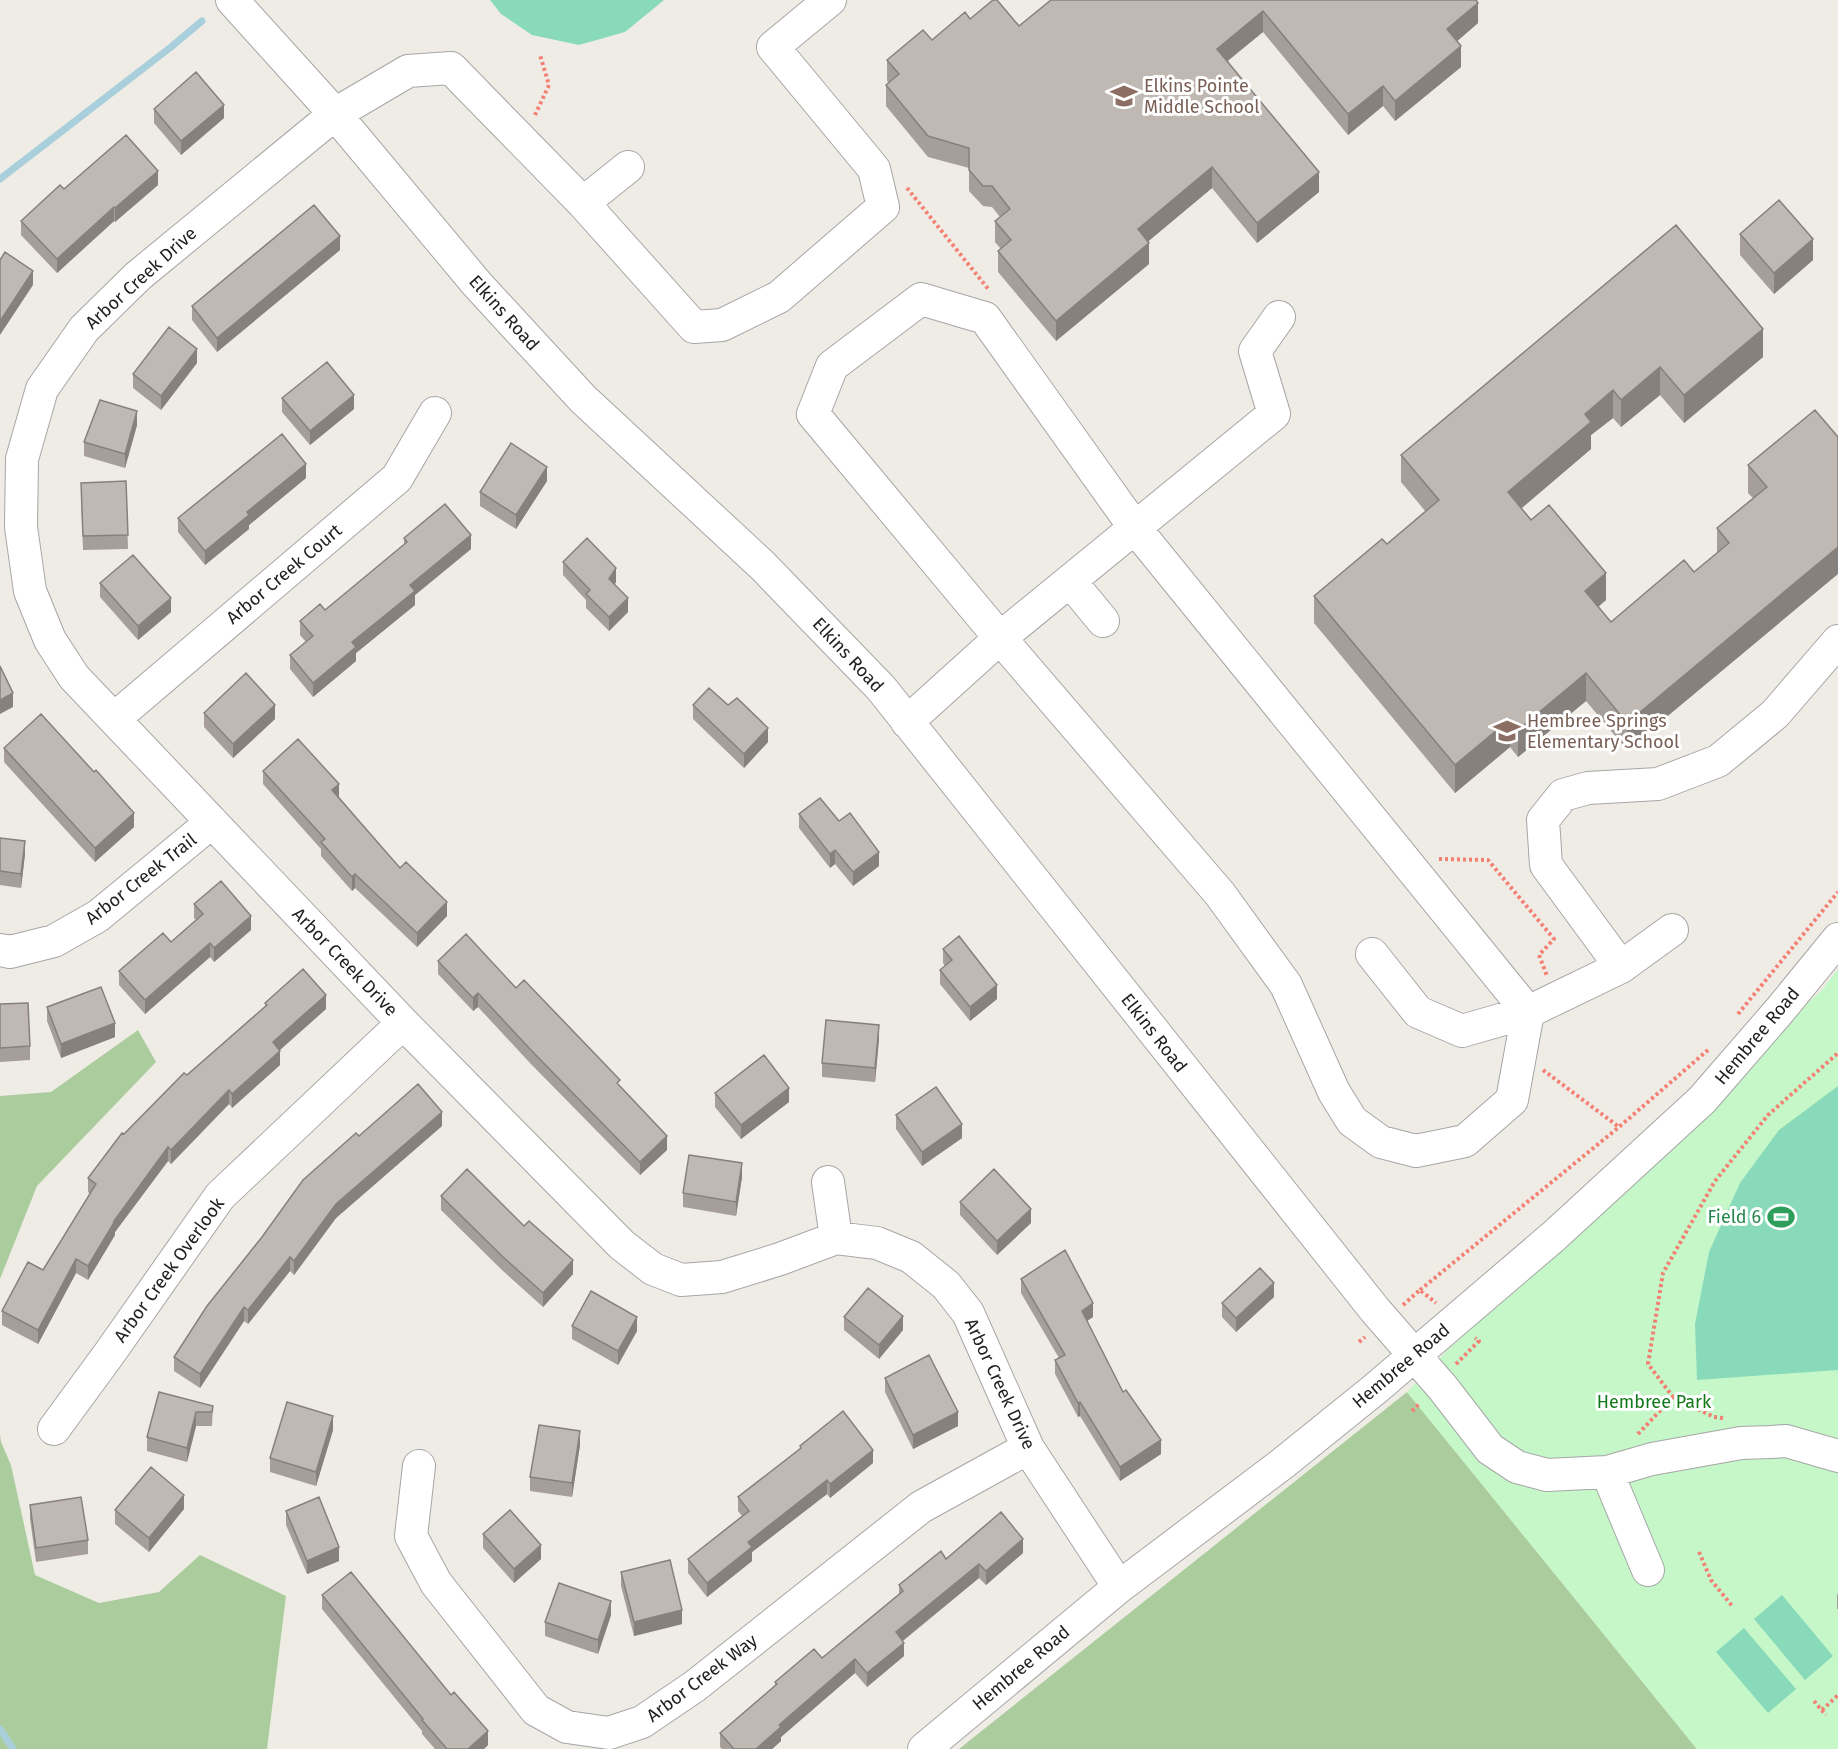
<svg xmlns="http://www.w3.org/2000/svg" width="1838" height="1749" viewBox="0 0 1838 1749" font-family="'Fira Sans',sans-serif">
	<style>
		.forest { fill: #abcd9d }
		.park { fill: #c5f7c9 }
		.pitch { fill: #88daba }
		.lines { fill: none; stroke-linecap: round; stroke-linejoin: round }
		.stream { stroke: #a8cfdb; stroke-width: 7 }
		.minor-casing { stroke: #a6a6a6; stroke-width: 34 }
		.path { stroke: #f38073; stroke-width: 4; stroke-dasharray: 3 3; stroke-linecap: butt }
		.minor { stroke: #fff; stroke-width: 32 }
		.wall { fill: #a59e99 }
		.shaded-wall { fill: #86817d }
		.building { fill: #c0b8b2; stroke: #86817d; stroke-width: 1.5 }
		.labels { text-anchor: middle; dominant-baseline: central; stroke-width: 6; stroke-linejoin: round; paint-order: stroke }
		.education-label { font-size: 18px; fill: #785e54; stroke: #fff; text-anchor: start }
		.street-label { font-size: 18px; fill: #1f1f1f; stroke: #fff }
		.leisure-label { font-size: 18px; fill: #27864d; stroke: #fff; text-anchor: end }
		.park-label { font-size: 18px; fill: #11791a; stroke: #fff }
	</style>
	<rect width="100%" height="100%" fill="#efece6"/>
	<path class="forest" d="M138,1030l18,32 -119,124 -37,93v-183l51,-4z
		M1407,1392l290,357h-738z
		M0,1434l1,8 10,23 24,110 64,28 60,-11 41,-37 86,41 -19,153h-267z"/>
	<path class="park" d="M1838,969v780h-141l-290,-357 248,-255 166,-146z"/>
	<path class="pitch" d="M490,0h174l-39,32 -46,13 -47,-10 -31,-21z
		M1838,1086v284l-141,10 -2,-56 14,-72 31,-69 39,-53z
		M1782,1595l51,61 -28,24 -51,-61z
		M1744,1628l52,61 -28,24 -52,-61z"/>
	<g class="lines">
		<path class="stream" d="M0,179l171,-132 31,-26
			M0,1729l13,20"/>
		<defs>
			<path id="minor" d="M232,0l103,114 142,170 106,115 180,167 118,122 494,622 68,78 47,61 27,18 30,8 60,-3 45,-13 89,-16 30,-1 15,-1 52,15
				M830,0l-57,47 101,122 9,38 -104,90 -57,28 -28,2 -111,-124 -132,-135 -43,3 -73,43 -197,162 -54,53 -42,60 -20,70 -1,68 9,64 20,49 24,37 329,346 219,222 31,24 28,11 41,-3 58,-18 56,-21 41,5 34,14 35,28 22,28 60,135 91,139
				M583,203l45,-36
				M921,299l64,19 150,210 393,484 -16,88 -47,41 -49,10 -35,-9 -29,-21 -18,-29 -48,-107 -66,-91 -220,-256 -187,-224 19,-48z
				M1070,581l33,40
				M114,719l283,-241 38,-65
				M907,722l93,-84 274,-224 -19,-63 24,-34
				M0,950l10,2 44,-11 44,-25 114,-94
				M1372,954l46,58 44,19 66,-19 93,-45 51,-37
				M1621,967l-75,-102 -3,-45 20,-25 25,-7 70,-4 60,-23 57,-47 63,-73
				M828,1182l8,56
				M54,1429l55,-75 111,-158 183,-173
				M419,1466l-8,70 25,47 100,127 31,17 42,6 33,-11 53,-36 226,-179 107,-59
				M1607,1472l41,98
				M924,1749l195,-162 163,-123 93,-75 179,-153 148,-136 78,-90 58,-71"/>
		</defs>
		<use href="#minor" class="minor-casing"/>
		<path class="path" d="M535,115l14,-30 -9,-30
			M907,188l82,102
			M1439,859l49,1 66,79 -15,16 8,21
			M1738,1014l100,-122
			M1543,1070l76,57
			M1420,1290l199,-163 89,-77
			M1403,1305l17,-15 16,13
			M1359,1342l6,-5
			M1456,1364l23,-23 -4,-3
			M1412,1411l8,-8
			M1723,1418l-9,-1 -41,-20 -25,-33 15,-91 52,-92 53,-66 70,-62
			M1638,1434l35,-37
			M1699,1552l12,28 22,27
			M1814,1701l12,14
			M1822,1710l16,-15"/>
		<use href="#minor" class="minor"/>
	</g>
	<path class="wall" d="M1051,0l427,23 -21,18 4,26 -66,54 -12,-15 -35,29 -85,-103 -35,29 91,131 -62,51 -45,-55 -64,53 1,23 -93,77 -58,-69v-21l3,-2 -6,-7v-21l5,-4 -8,-10 -9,-1 -14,-15v-23l-41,-11 -42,-51v-21l3,-2 -2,-2v-21l45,-20 38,-21 49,7z
		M154,109l70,9 -43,37 -27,-32z
		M158,185l-43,37 -1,-1 -57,52 -36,-38v-14l43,-32z
		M1676,225l87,132 -79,66 -24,-28 -39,32 -8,-9 -22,17v14l-70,59 85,92 -8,7 13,15 83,-50 23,-19v-25l36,-30 -5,-5v-28l67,-55 -188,340 -41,-49 -68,56 -8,-10 -55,46 -141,-170v-27l73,-52 39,-32 -25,-30v-27z
		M1740,234l73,26 -39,34 -34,-39z
		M340,250l-123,102 -25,-32v-14z
		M197,363l-36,47 -28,-22v-14z
		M282,398l72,11 -44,36 -28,-33z
		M137,425l-12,43 -41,-12v-14z
		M306,478l-57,47v4l-44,36 -27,-33v-14l45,-35z
		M126,481l2,68 -45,1 -2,-53z
		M547,481l-31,48 -36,-23v-14z
		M404,538l67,11 -56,46v10l-59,48v8l-43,36 -23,-28v-14l16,-13 -6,-7v-14l25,-11 79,-65z
		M563,562l53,20 -1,2 13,28 -19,19 -23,-23v-8l-23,-25z
		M100,583l71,29 -33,28 -38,-43z
		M693,705l75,37 -24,26 -51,-49z
		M204,713l71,6 -42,39 -29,-31z
		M4,748l130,79 -39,35 -91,-100z
		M263,771l76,26 61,71 47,48 -30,31 -62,-59 -3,3 -31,-35v-7l-58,-65z
		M799,814l40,7 40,45 -26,20 -18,-22 -5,4 -31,-40z
		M0,838l25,16 -4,34 -21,-3z
		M194,904l57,26 -37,32 -4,-5 -65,57 -26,-29v-14l52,-29 25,-22 -2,-2z
		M943,949l54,50 -27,22 -30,-37v-14l5,-4 -2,-3z
		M438,961l78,27 151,162 -27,25 -111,-113 -51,-55 -5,4 -35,-37z
		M265,1003l61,6 -46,41v15l-48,43 -3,-4 -58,60 -3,-3 -53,71v3l-27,45 -12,-7 -38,71 -36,-19v-14l41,-41 47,-76 -2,-2v-14l36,-44 63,-59 78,-69z
		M0,1004l30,42v14l-30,2z
		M47,1007l68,30 -54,21 -14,-37z
		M879,1039l-4,43 -53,-5v-14z
		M715,1093l74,9 -48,37 -26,-32z
		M896,1115l66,23 -40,28 -26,-37z
		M442,1126l-106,92 -42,57 -4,-4 -42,53 -4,-3 -44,67 -26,-17v-14l185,-221z
		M742,1177l-6,39 -53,-9v-14z
		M441,1196l132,78 -30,33 -41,-37 -61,-60z
		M960,1202l71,21 -34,32 -37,-40z
		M1021,1279l72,38 -6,4 36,71 38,62 -41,27 -40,-65 -2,1 -23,-43v-14l4,-2 -38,-65z
		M1274,1297l-38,35 -14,-15v-14z
		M844,1317l59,13 -24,29 -35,-29z
		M572,1326l65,5 -19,34 -46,-26z
		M885,1378l73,48 -45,23 -28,-57z
		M159,1392l54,14 -1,20h-16l-9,36 -40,-11v-14z
		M333,1430l-17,56 -46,-14v-14z
		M580,1445l-8,52 -42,-6v-14z
		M800,1446l73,17 -43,35 -3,-4 -75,58v9l-45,36 -19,-24v-14l54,-43 -4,-5v-14l62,-48z
		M30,1505l58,35v14l-52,8 -6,-43z
		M184,1509l-35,43 -34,-28v-14z
		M286,1511l53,50 -32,13 -21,-49z
		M483,1534l58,25 -27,24 -31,-35z
		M1023,1553l-37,32 -7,-7 -76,63 1,15 -37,31 -12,-14 -74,64v4l-9,8h-50l-2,-2v-14l55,-47v-4l47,-24 77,-64v-9l47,-26z
		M621,1572l61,52 -48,12 -13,-50z
		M1838,1593v16h-1v-14z
		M322,1595l129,100 37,50 -4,4h-49l-13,-15v-3l-100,-122z
		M611,1615l-13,39 -53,-18v-14z"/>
	<path class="shaded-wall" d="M1478,3v20l-31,27v-21z
		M1263,11v21l-46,37v-20z
		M1461,46v21l-66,54v-20z
		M1383,86v20l-35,29v-21z
		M224,105v13l-43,37v-14z
		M1212,167v21l-74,62v-21z
		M158,171v14l-43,37v-14z
		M1319,172v20l-62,51v-20z
		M114,207v14l-57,52v-14z
		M340,236v14l-123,102v-14z
		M1813,239v21l-39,34v-21z
		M1149,243v21l-93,77v-20z
		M33,271v14l-33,50v-14z
		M1763,329v28l-79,66v-28z
		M197,349v14l-36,47v-14z
		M1660,367v28l-39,32v-27z
		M1613,390v28l-22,17v14l-83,71v-28l77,-78z
		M354,395v14l-44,36v-14z
		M137,411v14l-12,43v-14z
		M306,464v14l-57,47v4l-44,36v-14l42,-39z
		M547,467v14l-31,48v-14z
		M471,535v14l-56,46v10l-59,48v8l-43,36v-14l39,-41 58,-57z
		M1838,547v27l-211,176v-27z
		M616,568v14l-7,11v-14z
		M1606,573v27l-21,18v-27z
		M171,598v14l-33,28v-14z
		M628,598v14l-19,19v-14z
		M1586,673v28l-68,56v-27z
		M13,693v14l-13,7v-14z
		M275,705v14l-42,39v-14z
		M1510,719v28l-55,46v-28z
		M768,728v14l-24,26v-14z
		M339,784v14l-7,-8z
		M134,813v14l-39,35v-14z
		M25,841v13l-4,34v-14z
		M835,850v14l-5,4v-14z
		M879,852v14l-26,20v-14z
		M355,874v14l-3,3v-14z
		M447,902v14l-30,31v-14z
		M251,916v14l-37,32v-14z
		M210,943v14l-65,57v-14z
		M997,985v14l-27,22v-14z
		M478,993v14l-5,4v-13z
		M326,995v14l-53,47v-14z
		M115,1023v14l-54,21v-14z
		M879,1025v14l-4,43v-14z
		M280,1051v14l-48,43v-14z
		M789,1088v14l-48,37v-14z
		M229,1090v14l-58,60v-14z
		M442,1112v14l-106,92 -42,57v-14l42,-57z
		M962,1124v14l-40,28v-14z
		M667,1136v14l-27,25v-13z
		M168,1147v14l-53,71v3l-27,45v-14l26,-45z
		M742,1163v14l-6,39v-14z
		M1031,1209v14l-34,32v-14z
		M290,1257v14l-42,53v-14z
		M76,1259v14l-38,71v-14z
		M573,1260v14l-30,33v-14z
		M1274,1283v14l-38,35v-14z
		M1093,1303v14l-11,7v-13z
		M244,1307v14l-44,67v-14z
		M903,1316v14l-24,29v-14z
		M637,1317v14l-19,34v-14z
		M1080,1402v14l-2,1v-14z
		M196,1412v14l-9,36v-14z
		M958,1412v14l-45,23v-14z
		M333,1416v14l-17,56v-14z
		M580,1431v14l-8,52v-14z
		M1161,1440v14l-41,27v-14z
		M873,1450v13l-43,35v-14z
		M827,1480v14l-75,58v9l-45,36v-14l41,-41z
		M184,1495v14l-35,43v-14z
		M1023,1539v14l-37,32v-14z
		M541,1545v14l-27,24v-14z
		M339,1547v14l-32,13v-13z
		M979,1564v14l-83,68v-14z
		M611,1601v14l-13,39v-14z
		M682,1610v14l-48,12v-14z
		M904,1643v13l-37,31v-14z
		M855,1659v14l-74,64v4l-9,8h-16l23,-24z
		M488,1731v14l-4,4h-16z"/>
	<path class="building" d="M993,0h4l22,26 32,-26h425l2,3 -31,26 14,17 -66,55 -12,-15 -35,28 -85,-103 -46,38 102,123 -62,51 -45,-56 -74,62 11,14 -93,78 -58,-70 13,-11 -16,-19 15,-12 -18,-23h-9l-14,-16v-22l-41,-12 -42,-51 13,-11 -12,-14 36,-30 9,10 33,-28 5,7z
		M196,72l28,33 -43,36 -27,-32z
		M126,135l32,36 -43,37 -1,-1 -57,52 -36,-38 39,-36 4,4z
		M1779,200l34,39 -39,34 -34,-39z
		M314,205l26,31 -123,102 -25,-32z
		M1676,225l87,104 -79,66 -24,-28 -39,33 -8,-10 -28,24 6,8 -83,70 23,28 18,-15 57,68 -21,18 26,31 73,-62 10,12 35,-29 -12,-15 50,-41 -19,-22 67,-55 23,27v110l-211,176 -41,-50 -68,57 -8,-11 -55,46 -141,-169 68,-57 5,5 52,-44 -38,-45z
		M5,252l28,19 -33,50v-61z
		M169,327l28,22 -36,47 -28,-22z
		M327,362l27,33 -44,36 -28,-33z
		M100,400l37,11 -12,43 -41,-12z
		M282,434l24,30 -59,48 2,3 -44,36 -27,-33z
		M511,443l36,24 -31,48 -36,-23z
		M126,481l2,54 -45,1 -2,-53z
		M445,504l26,31 -61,50 5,6 -63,51 4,5 -43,36 -23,-28 23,-19 -13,-15 20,-17 5,6 82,-68 -3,-4z
		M587,538l29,30 -7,11 19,19 -19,19 -23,-23 4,-4 -27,-28z
		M133,555l38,43 -33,28 -38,-43z
		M0,666l13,27 -13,7z
		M246,673l29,32 -42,39 -29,-31z
		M709,688l19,17 9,-7 31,30 -24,26 -51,-49z
		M41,714l53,58 2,-2 38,43 -39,35 -91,-100z
		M298,739l41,45 -7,6 68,78 6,-6 41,40 -30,31 -62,-59 -3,3 -31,-35 4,-3 -62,-68z
		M820,798l19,23 11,-8 29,39 -26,20 -18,-22 -5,4 -31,-40z
		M0,838l25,3 -4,33 -21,-3z
		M221,881l30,35 -37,32 -4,-5 -65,57 -26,-29 44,-38 8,9 32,-28 -9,-10z
		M466,934l50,54 8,-8 96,100 -3,3 50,53 -27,26 -111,-114 -51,-55 -5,5 -35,-37z
		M959,936l38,49 -27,22 -30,-37 12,-10 -9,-11z
		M303,969l23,26 -53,47 7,9 -48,43 -3,-4 -58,60 -3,-3 -54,74h1l-27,45 -12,-7 -38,71 -36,-19 26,-49 15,8 53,-86 -8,-6 34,-45 2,1 60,-61 3,2 80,-70 -2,-2z
		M101,987l14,36 -54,21 -14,-37z
		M28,1003l2,43 -30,2v-44z
		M826,1020l53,5 -4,43 -53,-5z
		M764,1055l25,33 -48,37 -26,-32z
		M418,1084l24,28 -106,92 -42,57 -4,-4 -42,53 -4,-3 -44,67 -26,-17 33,-51 55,-69 41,-57 53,-47 3,3z
		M936,1087l26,37 -40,28 -26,-37z
		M689,1155l53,8 -6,39 -53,-9z
		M467,1169l57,57 5,-5 44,39 -30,33 -41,-37 -61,-60z
		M994,1169l37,40 -34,32 -37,-39z
		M1065,1250l28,53 -11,8 41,81 3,-2 35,50 -41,27 -40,-65 -2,1 -23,-43 10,-5 -44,-76z
		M1260,1268l14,15 -38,35 -14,-15z
		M868,1288l35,28 -24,29 -35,-28z
		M591,1291l46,26 -19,34 -46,-25z
		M929,1355l29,57 -45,23 -28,-57z
		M159,1392l54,14 -1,6h-16l-9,36 -40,-11z
		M287,1402l46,14 -17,56 -46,-14z
		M843,1411l30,39 -43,34 -3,-4 -79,62 4,5 -45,36 -19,-24 61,-48 -11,-14 63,-49 -1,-2z
		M539,1425l41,6 -8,52 -42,-6z
		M151,1467l33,28 -35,43 -34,-28z
		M81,1497l7,43 -52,8 -6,-43z
		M319,1497l20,50 -32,14 -21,-50z
		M510,1510l31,35 -27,24 -31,-35z
		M1001,1512l22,27 -37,32 -7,-7 -83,68 8,11 -37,30 -12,-14 -76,66 2,2 -25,22h-22l-14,-16 57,-49 -2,-2 39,-33 8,9 81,-67 -4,-6 42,-34 5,8z
		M670,1560l12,50 -48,12 -13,-50z
		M351,1572l100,123 3,-3 34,39 -20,18h-21l-25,-29 1,-1 -101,-124z
		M559,1583l52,18 -13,39 -53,-18z"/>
	<defs>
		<symbol id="school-bare" viewBox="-9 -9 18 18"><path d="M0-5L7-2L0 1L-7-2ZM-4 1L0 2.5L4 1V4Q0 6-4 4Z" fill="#8d6e63" stroke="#fff" stroke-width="2.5" paint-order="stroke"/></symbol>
		<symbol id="stadium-bare" viewBox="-9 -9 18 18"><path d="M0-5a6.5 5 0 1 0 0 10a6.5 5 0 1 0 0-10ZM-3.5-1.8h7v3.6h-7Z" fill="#2e9e5b" stroke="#fff" stroke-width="2.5" paint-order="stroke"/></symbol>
	</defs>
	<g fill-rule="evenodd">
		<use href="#school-bare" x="1105" y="77" width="38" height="38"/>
		<use href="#school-bare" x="1488" y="712" width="38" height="38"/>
		<use href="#stadium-bare" x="1762" y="1198" width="38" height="38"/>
	</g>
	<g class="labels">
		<g class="education-label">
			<text x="1144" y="86">Elkins Pointe<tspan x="1144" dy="21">Middle School</tspan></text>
			<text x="1527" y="721">Hembree Springs<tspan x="1527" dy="21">Elementary School</tspan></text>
		</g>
		<g class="street-label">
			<text transform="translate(141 278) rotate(-42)">Arbor Creek Drive</text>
			<text transform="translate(504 313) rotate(48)">Elkins Road</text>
			<text transform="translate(284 574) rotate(-40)">Arbor Creek Court</text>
			<text transform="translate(848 655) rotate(47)">Elkins Road</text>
			<text transform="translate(141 879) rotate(-38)">Arbor Creek Trail</text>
			<text transform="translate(345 962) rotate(46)">Arbor Creek Drive</text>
			<text transform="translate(1154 1033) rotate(52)">Elkins Road</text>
			<text transform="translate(1757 1036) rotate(-50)">Hembree Road</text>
			<text transform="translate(169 1270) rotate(-54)">Arbor Creek Overlook</text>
			<text transform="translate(1401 1366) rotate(-40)">Hembree Road</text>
			<text transform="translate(1000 1384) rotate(65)">Arbor Creek Drive</text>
			<text transform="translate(1021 1668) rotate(-40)">Hembree Road</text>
			<text transform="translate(702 1678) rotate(-37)">Arbor Creek Way</text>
		</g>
		<g class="leisure-label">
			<text x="1761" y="1217">Field 6</text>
		</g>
		<g class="park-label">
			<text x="1654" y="1402">Hembree Park</text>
		</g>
	</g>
</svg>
